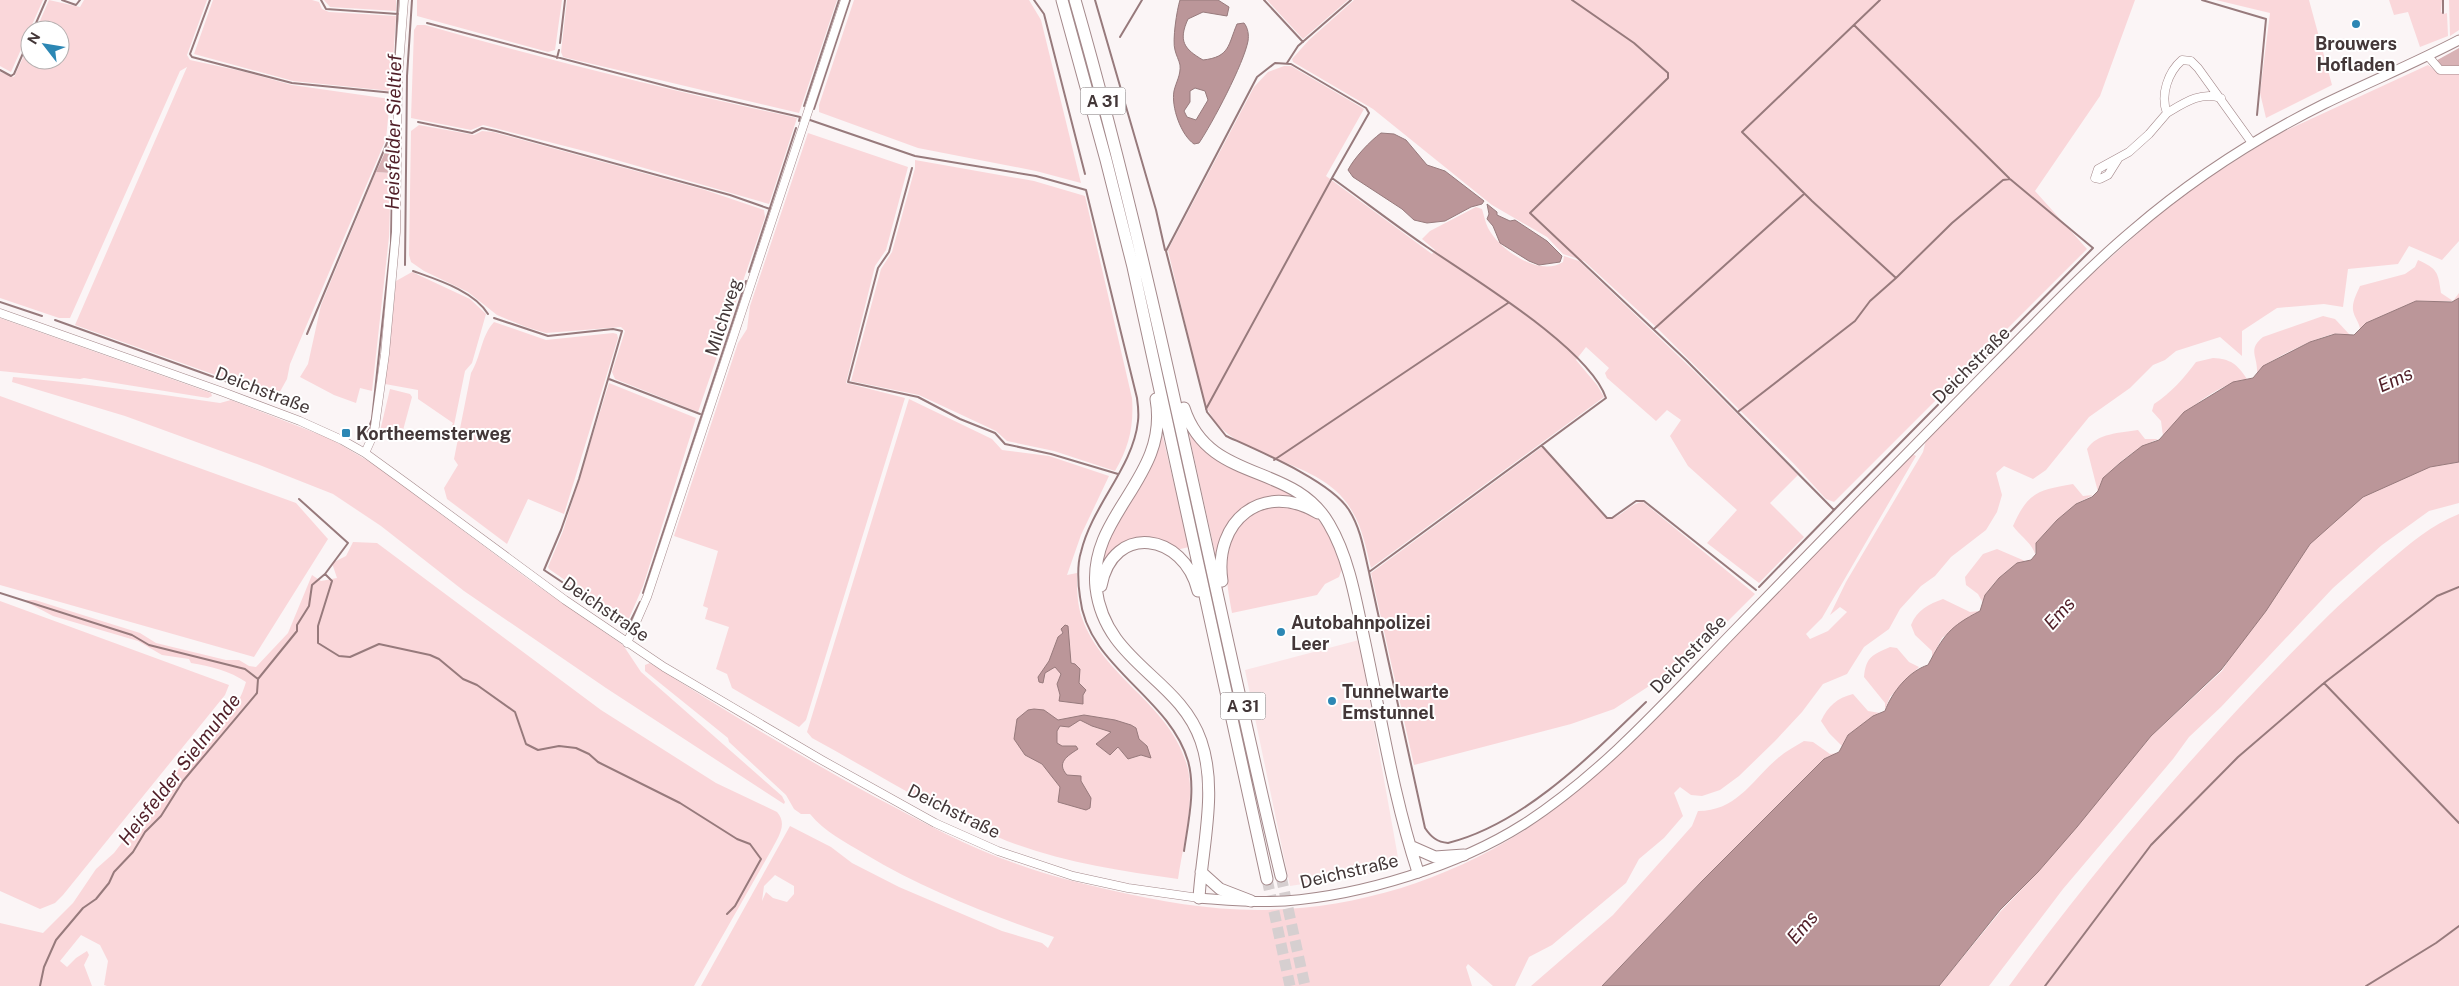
<svg xmlns="http://www.w3.org/2000/svg" width="2459" height="986" viewBox="0 0 2459 986" font-family="'Public Sans',sans-serif">
	<style>
		.built { fill: #fbe4e6 }
		.green { fill: #fad7da; fill-rule: evenodd }
		.forest { fill: #d8b2b5 }
		.water { fill: #bb9699; stroke: #977a7c; fill-rule: evenodd }
		.lines { fill: none; stroke-linecap: round; stroke-linejoin: round }
		.stream { stroke: #977a7c; stroke-width: 2 }
		.highway-tunnel { stroke: #d6cfd0; stroke-width: 11; stroke-dasharray: 11 5.5; stroke-linecap: butt }
		.minor-casing { stroke: #a4898b; stroke-width: 9 }
		.major-casing { stroke: #a4898b; stroke-width: 11 }
		.highway-casing { stroke: #a4898b; stroke-width: 13 }
		.minor { stroke: #fff; stroke-width: 8 }
		.major { stroke: #fff; stroke-width: 9 }
		.highway { stroke: #fff; stroke-width: 11 }
		.poi-dot { fill: #2c87b4; stroke: #fff; stroke-width: 2 }
		.labels { text-anchor: middle; dominant-baseline: central; stroke-width: 4; stroke-linejoin: round; paint-order: stroke }
		.shield { fill: #fff; stroke: #7b7374; stroke-width: 1 }
		.shield-label { font-size: 16px; font-weight: bold; fill: #433738 }
		.poi-label { font-size: 18px; font-weight: bold; fill: #433738; stroke: #fff; text-anchor: start }
		.street-label { font-size: 18px; fill: #433738; stroke: #fff }
		.water-label { font-size: 19px; font-style: italic; fill: #511f28; stroke: #fff }
	</style>
	<rect width="100%" height="100%" fill="#fbf5f6"/>
	<path class="built" d="M1359,640l40,223 -12,8 -97,15 -45,-216z"/>
	<path class="green" d="M0,0h43l-32,72 -11,-6z
		M49,0l31,7 4,-7h123l-20,55 3,5 51,11 51,14 98,14 -4,40 -96,225 -3,15 -10,18 -202,-72 112,-258 -7,4 -4,9 -106,238h-11l-59,-20v-226l14,5 16,-34v17h30v-30h-24z
		M213,0h99l7,2 3,7 7,3 67,4 -5,75 -98,-10 -99,-27z
		M324,0h72v11l-66,-4z
		M417,0h145l-7,50 -7,2 -131,-36z
		M567,0h270l-38,113 -236,-56 -2,-5z
		M854,0h175l12,20 40,163 -45,-12 -118,-23 -99,-36v-7z
		M1267,0h81l-45,39z
		M1354,0h781l-35,96 -65,95 52,58 -253,253 -8,-3 -32,-35 -139,-138 -71,-65 -21,-7 -16,-17 -55,-32 -119,-96 -80,-47 -1,-3 17,-19z
		M2216,0h93l23,85 -66,33 -6,-25 10,-80z
		M2389,0h53l-1,12 3,2 3,-1 1,23 -28,11 -12,-35 -14,3z
		M2449,0h10v30l-9,6z
		M417,25h8c123,35 247,66 372,93l-28,86 -177,-51 -109,-28 -12,5 -60,-12 3,-88z
		M2428,65l12,9 19,-1v168l-17,19 -33,-14 -11,18 -50,5 -5,38 -19,-3 -47,4 -35,23v25l-22,-19 -44,14 -11,9 -12,5 -23,23 -41,29 -43,53 -13,9 -29,-13 -8,7 6,22 -5,17 -11,18 -35,27 -16,19 -14,10 -21,23 -11,20 -25,18 -17,27 -24,10 -21,28 -27,29 -36,35 -19,14 -18,6 -11,-1 -11,-8 -6,6 9,23 -19,22 -25,21 -13,24 -74,62 -23,12 -14,29h-22l-25,-22 -2,3 6,19h-771l89,-160 41,21 21,16 47,24 103,44 40,12 6,5 6,-11c-66,-23 -129,-47 -189,-83 -20,-12 -40,-22 -55,-40h-9l-7,-5 -8,-14 -57,-53 -1,-4 -83,-67v-6l5,-2c74,47 148,92 225,134 46,24 92,50 142,67 30,11 62,19 93,26 49,11 98,20 148,20 92,0 185,-28 262,-77 68,-43 123,-102 179,-159 71,-73 142,-147 212,-221l5,3 -94,162 -16,16 4,5 18,-8 19,-19 -7,-5 -10,8 16,-33 77,-130 3,-12 148,-150 107,-95 95,-60zM775,875l19,11v8l-7,8 -14,-4 -7,-6 -4,9 2,-15z
		M1284,66h7l73,43 -38,67 106,78 3,-4 -13,-11 8,-8 46,-24 6,2c2,6 3,13 6,19 11,21 51,50 75,34l1,-6 15,5 116,111 103,103 -28,28 34,34 -45,46 -52,-40 30,-33 -49,-44 -18,-30 11,-16 -14,-10 -11,11 -49,-43 -2,-5 4,-5 -23,-21 -10,13 21,25 7,12 -233,171c-5,-19 -8,-39 -19,-57 -28,-50 -100,-48 -136,-88 -4,-6 -8,-13 -12,-20l-36,-153 86,-163 14,-15z
		M419,125l55,10 8,-4 11,1 212,58 59,20 1,7 -67,195 -83,-33 -3,-7 13,-41 -4,-4 -75,6 -20,-6 -29,-12 -29,-23 -44,-21 -13,-9 -2,-7 2,-124z
		M808,133l100,34 -22,83 -11,16 -29,117 59,15 -99,322 -7,7 -67,-39 -5,-14 -11,-5 13,-42 -24,-8 3,-11 -5,-2 15,-55 -44,-15 64,-193 9,-14 3,-23z
		M915,160l119,21 51,15 47,202c2,28 -3,49 -17,73l-61,-20 -47,-10 -11,-10 -77,-36 -68,-14 30,-112 11,-17 23,-84z
		M376,172l15,1 -2,64 -17,154 -12,-3 -4,15 -22,-8 -34,-18 8,-13 13,-59z
		M2418,260c19,9 20,11 23,33l12,8 6,-8v5l-6,3h-37l-50,22 -9,11 3,-5c-1,-7 -6,-12 -7,-19 -1,-8 4,-17 7,-24l45,-12 10,-7z
		M412,272l58,27 16,15 -14,49 -7,8 -12,59 -3,-1 3,-6 -35,-24v-9l-33,-6 11,-103z
		M2323,316l12,3 15,16c-6,1 -10,-2 -16,-1 -14,2 -71,28 -77,39 1,-17 -10,-23 6,-36z
		M0,318l211,75 1,3 -4,2 -124,-20 -4,1 -80,-8z
		M494,322l52,18 67,-7 4,1 1,4 -54,176 -36,-15 -21,45 -60,-45 -3,-11 14,-23 -4,-6 17,-86c10,-16 10,-37 23,-51z
		M2213,358c18,1 24,6 34,21 -33,7 -62,32 -84,57l-2,-15 -9,-10 2,-7c17,-11 30,-26 42,-42z
		M13,377c70,6 137,16 207,26l11,-3 100,39 44,26 153,114 95,66 18,27 141,124 3,6 -1,2 -178,-116 -142,-97 -83,-65 -48,-32 -76,-30 -132,-48 -113,-34z
		M609,383l87,35 -53,168 -16,37 -78,-54 -1,-2 15,-36z
		M390,389l20,5 2,3 -10,37 -4,2 -18,-5z
		M0,396l296,107 32,36 -74,118 -254,-72z
		M909,399l83,40 10,11 47,6 60,20 -28,59 -14,40 10,-2c0,16 0,31 5,45 21,59 85,84 104,144 11,32 -3,83 -8,117 -58,-8 -117,-17 -171,-38 -68,-28 -131,-68 -195,-103l-5,-6z
		M1160,425l29,122 -13,3 -39,-8 -36,31 -1,-15z
		M1188,430l12,14 108,57h-51l-41,56z
		M2138,430l7,9h13c-23,10 -51,29 -60,53l-11,-43c10,-16 33,-16 51,-19z
		M1542,447l65,72c14,0 22,-16 36,-17l112,92 -66,66 -75,49 -43,15 -157,41 -43,-192z
		M2459,462v41l-30,8 -47,34 -49,43 -112,119 -32,30 -16,22 -110,130 -74,97h-50l61,-74 38,-40 114,-137 70,-64 99,-162 109,-42z
		M2073,484l10,12 10,-1 -17,9 -19,16 -21,23 -1,11c-3,-11 -16,-19 -22,-28 15,-34 25,-36 60,-42z
		M1277,504c10,3 21,4 31,8 19,9 27,39 34,57l-3,8 -14,7 -8,11 -85,18c-6,-33 -15,-78 19,-100 7,-5 18,-6 26,-9z
		M2459,514v472h-450c91,-125 192,-242 301,-352 25,-26 51,-49 78,-72 23,-19 43,-37 71,-48z
		M353,542l24,1 224,167 115,73 61,29c11,12 1,25 -5,37l-78,137h-587l-3,-1 4,-24 -8,-16 -19,-10 -21,26 7,6 9,-9 11,-7 2,4 -5,10 8,21h-92v-63l43,10 30,-30 23,-34 18,-16 87,-113c12,-8 11,-11 19,-19 15,-14 20,-19 26,-39 -16,-11 -36,-16 -55,-19l-2,-4 -27,-4 -24,-14 -85,-25 -30,-16h12l105,33 16,10 70,17h13l10,6 7,1 32,-34 24,-58 9,6 16,-3 -5,-15 14,-7z
		M1997,549l28,12c-15,4 -39,27 -42,42l-5,-9 -12,-9 -1,-8 18,-23z
		M1943,599l27,13 9,-1 -37,27 -10,20v-7l-17,-16 -4,-10c6,-15 18,-21 32,-26z
		M0,601l229,84 -4,10 -162,200 -8,8 -15,6 -40,-18z
		M1890,647l7,1 12,14 10,5 -29,30 -5,12v-6l-21,-26c2,-20 8,-22 26,-30z
		M1853,694l15,17 12,2 -32,22 -6,11 -13,-13 -8,-12c7,-15 16,-23 32,-27z
		M1804,741l9,1 17,12 8,-1 -14,6 -122,122 -100,105h-71l82,-71 79,-89 6,-15c39,0 54,-31 80,-53 8,-7 18,-12 26,-17z"/>
	<path class="forest" d="M2459,48v21l-15,2 -12,-8z
		M391,139v34l-15,-1 1,-2z"/>
	<path class="water" d="M1180,0h38l11,7 -2,9 -24,-4 -15,7c-10,22 -4,30 15,41 27,-3 25,-15 34,-36l7,-1c4,5 5,12 4,18 -4,22 -36,83 -49,102l-5,1c-13,-9 -23,-37 -20,-53 2,-9 7,-16 6,-26 -1,-5 -4,-10 -5,-15 -3,-9 2,-41 5,-50zM1195,88l10,3 3,9 -12,20 -9,-3 -3,-6 6,-9v-11z
		M1381,133l13,1 12,6 21,25 18,6 39,30 -2,3 -11,3 -26,14 -18,2 -13,-3 -12,-11 -49,-32 -5,-7c6,-12 22,-29 33,-37z
		M1487,204l10,8v3l13,6 5,-1 32,21 15,15 -2,6 -21,3 -10,-4 -29,-18 -7,-17 -6,-7 2,-5z
		M2459,298v164l-29,5 -67,30 -53,47 -44,67 -45,59 -70,66 -74,91 -39,45 -38,38 -61,76h-337l100,-105 122,-122 15,-7 9,-17 25,-19 12,-5c7,-19 24,-40 43,-46 16,-30 21,-38 52,-54l5,-16 14,-17 18,-15 14,-3 5,-6v-11l21,-23 19,-16 16,-7 6,-6 5,-13 17,-15 22,-17 17,-6 25,-28 49,-30 20,-4 10,-12 47,-24 25,-8 19,1 12,-12 50,-22 36,1z
		M1065,625l3,1 3,37 4,1 5,5 -1,14 7,7 -3,5v9l-24,-3 1,-6 -3,-11 4,-10 -6,-7 -10,6 -2,10 -4,-1 -1,-5 11,-16 9,-24 5,-4 -2,-4z
		M1034,709l10,1 14,10 26,-5 31,5 16,5 5,3 3,11 8,7 4,12 -10,-3 -13,4 -10,-12 -8,8 -14,-11 15,-12 -19,-6 -12,-6 -11,7 -9,-1 -3,5v12l5,3h14l2,3c-11,7 -22,14 -11,26l14,1v5l10,17 -1,10 -4,2 -28,-8 2,-15 -18,-23 -17,-9 -11,-16 3,-20 11,-9z"/>
	<g class="lines">
		<path class="stream" d="M62,0l14,5 4,-5
			M210,0l-20,54 2,3 100,26 102,10
			M321,0l5,9 72,5
			M1034,0l10,14 41,160
			M1095,0l61,210 9,40
			M1264,0l39,42
			M1572,0l62,43 34,30v5l-138,135 156,147 148,150 259,-262 -83,-69 -7,1 -51,43 -56,55 -84,-77 -70,-69 138,-132
			M2202,0l64,19 -9,96
			M2443,13v-13
			M427,23l251,66 122,28 -1,4
			M1854,25l155,153
			M33,30l13,-30
			M1120,37l22,-37
			M560,43l5,-43
			M557,58l2,-8
			M1287,63l11,-17 53,-46
			M0,70l11,6 3,-2 16,-37
			M394,86l4,-86
			M804,106l35,-106
			M814,109l36,-109
			M810,120l105,36 121,20 50,14 51,208c1,7 2,15 1,23 -5,47 -46,84 -57,131 -4,12 -3,32 -1,45 7,70 89,99 108,164 8,28 0,62 -4,90
			M418,122l54,11 10,-5 14,3 234,64 40,14
			M912,168l-23,84 -11,16 -30,114 70,15 42,22 35,14 10,11 46,10 67,20
			M405,265l2,-189 5,-76
			M413,271c25,9 61,20 75,43
			M749,272l47,-144
			M0,302l42,14
			M494,318l54,18 65,-7 9,2 -43,148 -18,51 -17,40 84,56 12,-24
			M55,320l220,79
			M1654,329l150,-135
			M307,334l85,-203
			M609,379l91,35
			M1206,409l126,-231
			M1739,411l116,-90 15,-20 26,-23
			M365,438l7,-19 19,-176 2,-120
			M1542,446l65,72h5l24,-17h8l112,89
			M1274,460l234,-157
			M1369,572l237,-174c-17,-50 -134,-120 -179,-151 -32,-22 -63,-46 -95,-69l37,-65 -3,-5 -75,-44 -16,-1 -18,14 -91,174 41,161 19,24c33,15 105,45 123,74 12,19 15,41 20,62l1,5 55,251c6,9 12,14 23,15 76,-19 143,-88 198,-141
			M325,574l7,7 -14,45v17l21,13 11,1 29,-13 51,11 9,4 24,20 14,6 38,27 11,32 12,6 21,-4 17,2 13,6 9,8 82,41 57,36 13,5 11,15 -26,47 -8,8
			M1759,587l75,-77
			M0,593l132,42 17,10 96,24 13,10
			M643,593l103,-312
			M2324,683l113,-87 22,-9
			M40,986l4,-19 12,-27 27,-32 13,-9 13,-16 5,-11 19,-20 12,-20 16,-16 22,-35 74,-88 1,-14 39,-48v-6l12,-19 3,-21 13,-11 23,-31 -49,-44
			M2045,986l106,-141 87,-88 86,-74 135,140
			M2366,986l70,-43 23,-17"/>
		<path class="highway-tunnel" d="M1281,876l24,110
			M1267,879l23,107"/>
		<defs>
			<path id="minor" d="M2428,56l12,14h19
				M2167,113c17,-10 34,-22 54,-15
				M2118,159l-10,16 -8,4 -5,-1 3,-9 31,-17 20,-18 18,-21c-7,-18 1,-41 15,-53l9,1 7,7 54,75
				M0,313l223,79 77,29 42,19 23,13 44,32 156,115 99,67 156,92 115,64 63,28 75,25 55,12 71,10
				M365,453l9,-20 11,-79 11,-122 2,-154 6,-78
				M627,643l20,-46 198,-597"/>
			<path id="major" d="M1199,898c28,2 58,5 86,3 78,-6 173,-35 239,-77 79,-51 144,-125 209,-192 86,-89 172,-177 259,-265 46,-46 91,-95 141,-137 58,-50 123,-92 191,-126 45,-22 91,-41 135,-64"/>
			<path id="highway" d="M1062,0l44,160 27,107 134,612
				M1075,0c83,289 136,584 206,876
				M1156,399c14,79 -68,115 -60,189 9,75 83,89 105,153 17,49 1,106 -2,157
				M1184,408c25,77 109,53 145,116 20,34 27,77 35,115 17,78 29,157 54,233
				M1222,581c-9,-60 41,-101 96,-68
				M1101,586c12,-64 83,-53 97,5
				M1410,846l25,11 29,-2
				M1201,872l19,17 31,12"/>
		</defs>
		<use href="#minor" class="minor-casing"/>
		<use href="#major" class="major-casing"/>
		<use href="#highway" class="highway-casing"/>
		<use href="#minor" class="minor"/>
		<use href="#major" class="major"/>
		<use href="#highway" class="highway"/>
	</g>
	<g class="poi-dot">
		<circle cx="2356" cy="24" r="5"/>
		<rect x="341" y="428" width="10" height="10" rx="2.5"/>
		<circle cx="1281" cy="632" r="5"/>
		<circle cx="1332" cy="701" r="5"/>
	</g>
	<g class="labels">
		<g class="shield">
			<rect x="1080.5" y="87.5" width="45" height="27" rx="4"/>
			<rect x="1220.5" y="692.5" width="45" height="27" rx="4"/>
		</g>
		<g class="shield-label">
			<text x="1103" y="101">A 31</text>
			<text x="1243" y="706">A 31</text>
		</g>
		<g class="poi-label">
			<text x="2356" y="43" text-anchor="middle">Brouwers<tspan x="2356" dy="21">Hofladen</tspan></text>
			<text x="356" y="433">Kortheemsterweg</text>
			<text x="1291" y="622">Autobahnpolizei<tspan x="1291" dy="21">Leer</tspan></text>
			<text x="1342" y="691">Tunnelwarte<tspan x="1342" dy="21">Emstunnel</tspan></text>
		</g>
		<g class="street-label">
			<text transform="translate(723 317) rotate(-72)">Milchweg</text>
			<text transform="translate(1971 365) rotate(-45)">Deichstraße</text>
			<text transform="translate(263 390) rotate(21)">Deichstraße</text>
			<text transform="translate(606 609) rotate(34)">Deichstraße</text>
			<text transform="translate(1688 654) rotate(-46)">Deichstraße</text>
			<text transform="translate(954 811) rotate(26)">Deichstraße</text>
			<text transform="translate(1349 871) rotate(-13)">Deichstraße</text>
		</g>
		<g class="water-label">
			<text transform="translate(393 132) rotate(-89)">Heisfelder Sieltief</text>
			<text transform="translate(2395 379) rotate(-24)">Ems</text>
			<text transform="translate(2059 613) rotate(-48)">Ems</text>
			<text transform="translate(179 769) rotate(-52)">Heisfelder Sielmuhde</text>
			<text transform="translate(1802 927) rotate(-49)">Ems</text>
		</g>
	</g>
	<g transform="translate(45 45) rotate(301)"><circle r="24" fill="#ffffff" stroke="#b4afaf"/>
	<path d="M0-4L9 19L0 12L-9 19Z" fill="#2c87b4"/>
	<text y="-8" font-size="14" font-weight="bold" text-anchor="middle" fill="#433738">N</text>
	</g>
</svg>
